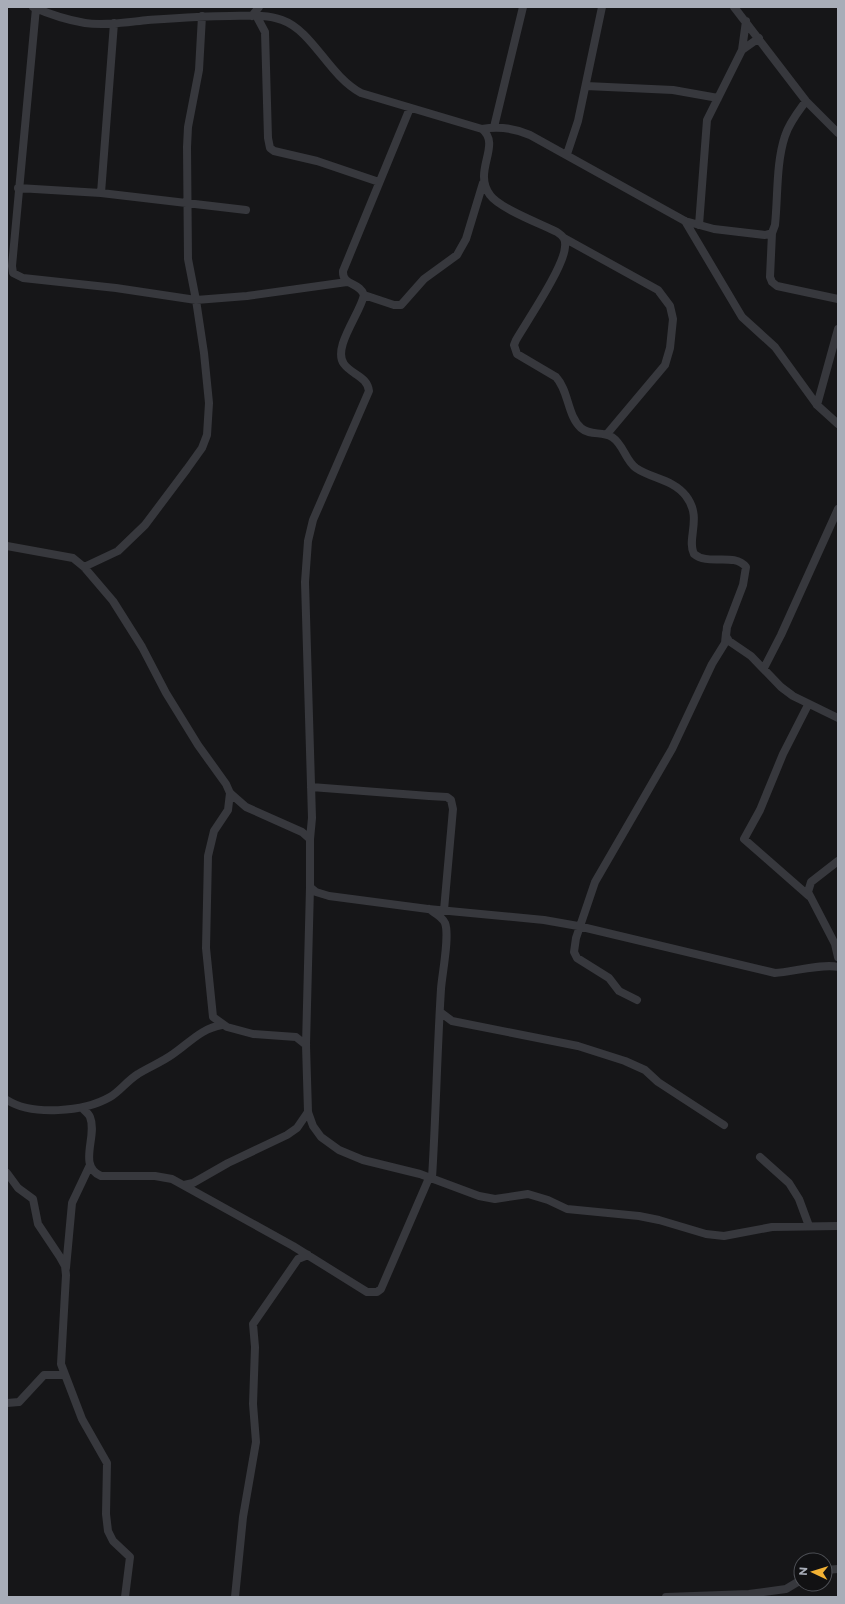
<svg xmlns="http://www.w3.org/2000/svg" width="845" height="1604" viewBox="0 0 845 1604" font-family="Montserrat,sans-serif">
	<style>
		.lines { fill: none; stroke-linecap: round; stroke-linejoin: round }
		.street { stroke: #37383d; stroke-width: 8 }
	</style>
	<rect width="100%" height="100%" fill="#161618"/>
	<g class="lines">
		<path class="street" d="M33,7c16,7 34,13 52,16 20,3 43,-1 63,-3 28,-2 55,-4 82,-4 17,0 36,-2 52,4 31,11 46,55 79,73l121,36c20,16 -10,42 8,66 9,13 51,29 67,37 6,4 9,7 8,15 -1,20 -38,74 -49,93l-2,5 3,9 39,23c13,14 11,38 25,51 9,8 21,3 31,9 12,8 13,23 24,31 16,11 37,11 50,28 17,22 0,43 8,58 14,12 40,-2 52,13l-3,18 -16,42 -1,9 3,5 22,15 30,31 12,9 45,22
			M734,7l72,94 32,32
			M36,8l-24,258 1,7 10,5 93,10 80,12 51,-4 100,-14
			M252,16l7,-9
			M257,17l8,15 3,106 2,10 4,3 43,10 62,21
			M742,50l17,-12
			M586,86l87,4 45,8
			M494,127l29,-120
			M482,129c17,-3 32,-1 48,6l155,86 29,8 51,6 7,-2 3,-8c3,-29 1,-62 10,-89 4,-13 13,-24 21,-35
			M567,154l11,-33 24,-114
			M18,188l83,5 145,17
			M101,193l13,-170
			M685,221l57,96 33,30 42,58 21,19
			M699,225l8,-105 35,-70 4,-29
			M772,233l-2,44 2,5 5,4 61,13
			M564,238l94,52 12,16 3,13 -3,29 -5,17 -58,69
			M364,295l30,10h7l23,-26 33,-24 9,-16 17,-56
			M817,405l21,-76
			M7,546l66,12 11,9 29,34 29,46 24,46 32,52 28,39 4,9 16,14 56,25 8,7v48l6,5 13,4 99,13 116,11 34,6 197,47c17,-1 49,-10 63,-6
			M84,567l34,-16 27,-26 42,-56 15,-21 5,-13 2,-32 -5,-50 -8,-53 -8,-41 -1,-112 1,-20 11,-57 3,-54
			M764,668l17,-33 57,-126
			M808,705l-25,49 -23,56 -16,29 65,57
			M311,787l118,9 18,1 4,3 2,9 -9,101
			M230,793l-2,17 -14,21 -6,25 -2,92 7,69 14,10 26,7 43,3 10,8
			M310,839l2,-21 -7,-236 3,-41 5,-21 56,-129c-2,-15 -17,-16 -25,-27 -12,-16 16,-50 20,-69 -4,-13 -22,-9 -21,-24l67,-163
			M838,861l-27,21 -3,10 27,52 3,13
			M310,887l-4,158 2,67 5,14 8,11 18,13 24,10 57,14 59,22 16,3 33,-5 20,6 19,9 72,7 20,4 47,14 18,2 48,-9 66,-1
			M429,909c5,4 13,7 16,14 5,13 -3,51 -4,66 -4,63 -5,126 -9,189
			M637,1000l-18,-9 -10,-13 -32,-20 -3,-6 2,-14 19,-56 77,-133 40,-85 13,-21 1,-10
			M440,1012l12,9 126,25 47,15 20,9 13,12 66,43
			M7,1100c25,16 77,12 103,-3 9,-5 18,-17 28,-23 11,-7 24,-12 35,-20 16,-11 29,-26 49,-29
			M82,1108c3,3 7,6 8,9 8,19 -13,49 11,59h54l17,3 121,67 74,46h10l4,-3 48,-111
			M760,1157l29,26 10,16 10,27
			M7,1173l11,15 15,11 5,25 22,33 5,9 1,9 -5,89 21,55 25,44 -1,51 2,17 5,10 17,16 -5,40
			M184,1185l9,-2 35,-20 59,-28 10,-7 11,-16
			M66,1268l6,-65 18,-38
			M7,1403l12,-1 25,-27h21
			M825,1570l13,-1
			M235,1597l8,-80 13,-75 -3,-38 2,-57 -2,-23 45,-65 10,-4
			M666,1597l83,-3 37,-5 15,-9"/>
	</g>
	<rect width="845" height="1604" fill="none" stroke="#a8adb8" stroke-width="16"/>
	<g transform="translate(813 1572) rotate(274)"><circle r="19" fill="#111113" stroke="#4d4f55"/>
	<path d="M0-3L7 15L0 10L-7 15Z" fill="#f2b134"/>
	<text y="-6" font-size="11" font-weight="bold" text-anchor="middle" fill="#a8adb8">N</text>
	</g>
</svg>
